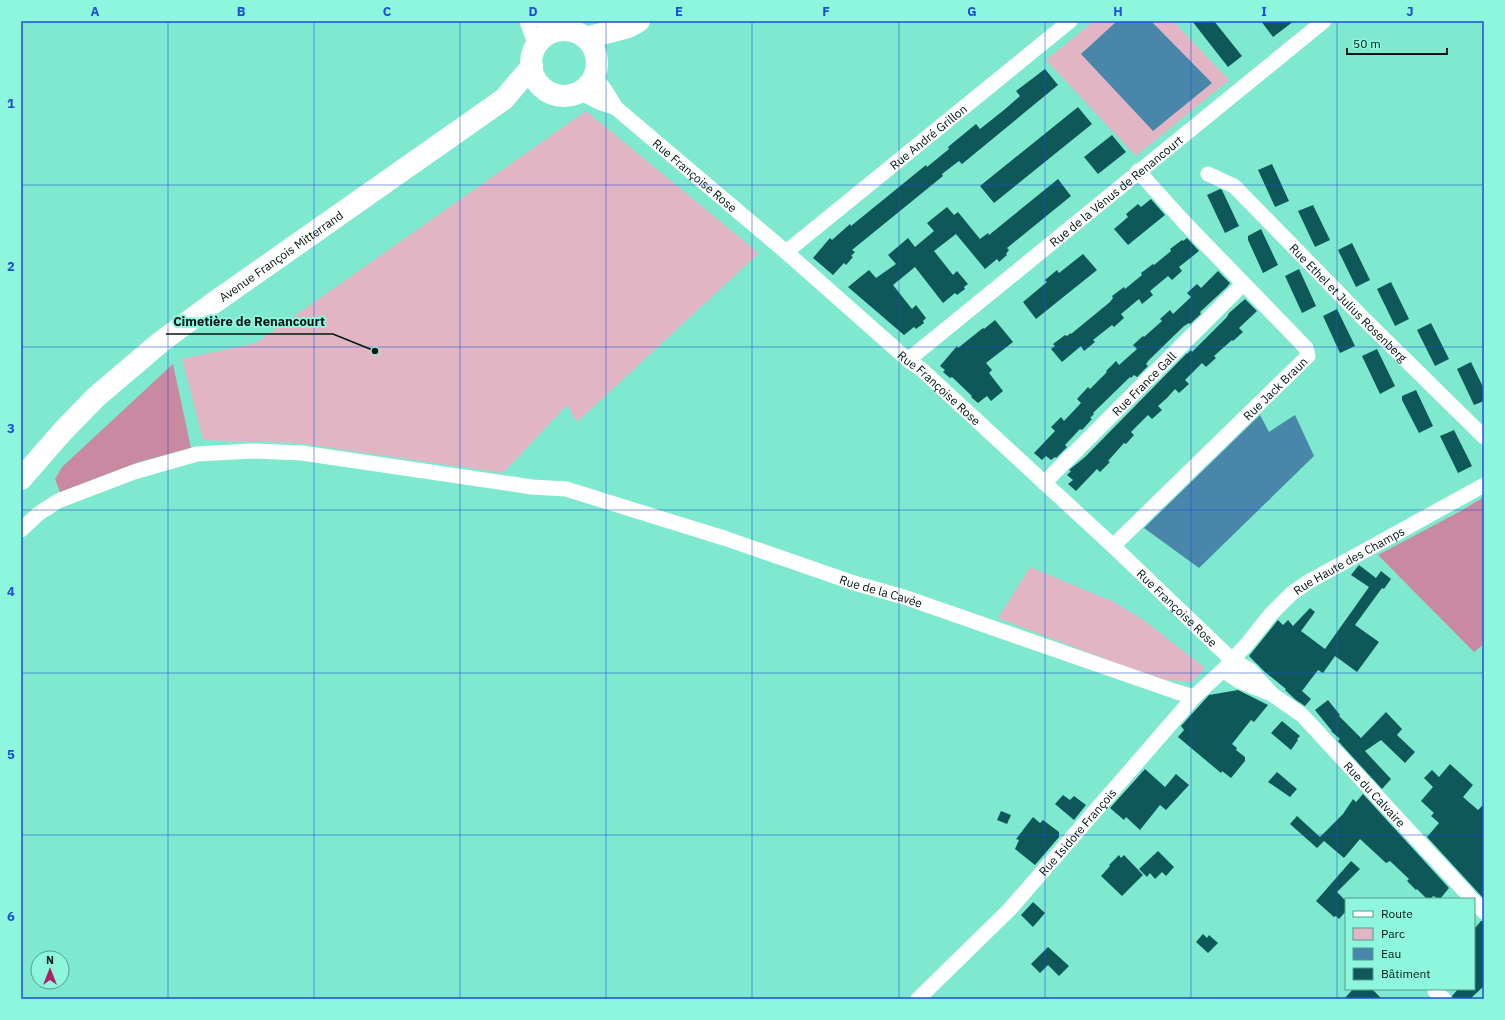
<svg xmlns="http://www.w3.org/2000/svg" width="1505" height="1020" viewBox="0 0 1505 1020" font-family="'IBM Plex Sans',sans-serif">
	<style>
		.green { fill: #e2b5c5 }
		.forest { fill: #c989a0 }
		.water { fill: #4886aa }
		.building { fill: #0e5859 }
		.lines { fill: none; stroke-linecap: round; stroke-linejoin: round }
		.street { stroke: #fff; stroke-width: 15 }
		.secondary { stroke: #fff; stroke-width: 22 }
		.grid { fill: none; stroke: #1d4ed8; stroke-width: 1; stroke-opacity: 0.55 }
		.labels { text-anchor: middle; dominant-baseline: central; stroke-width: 4; stroke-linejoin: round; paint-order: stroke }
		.street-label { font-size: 12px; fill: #011611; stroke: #8df6dc }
		.leader { fill: none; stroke: #011611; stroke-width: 1.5 }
		.callout-dot { fill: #011611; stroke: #8df6dc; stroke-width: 1.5 }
		.callout-label { font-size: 13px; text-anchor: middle; font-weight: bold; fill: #011611; stroke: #8df6dc; stroke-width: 4; stroke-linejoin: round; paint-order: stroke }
		.neatline { fill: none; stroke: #1d4ed8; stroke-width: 1.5 }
		.grid-label { font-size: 13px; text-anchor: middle; font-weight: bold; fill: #1d4ed8 }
	</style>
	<rect width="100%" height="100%" fill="#7fe9cf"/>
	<path class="green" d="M1094,21h79l56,59 -93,76 -90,-96z
		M586,111l173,142 -182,169 -10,-17 -64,68 -206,-30 -94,-3 -21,-81 74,-16z
		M1030,567l84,35 31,19 60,47 -13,14 -26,-2 -45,-15 -123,-47z"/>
	<path class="forest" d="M173,364l18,84 -52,14 -79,30 -5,-13 7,-12z
		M1484,497v147l-10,8 -96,-97 81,-43z"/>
	<path class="water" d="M1117,21h34l61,62 -59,48 -72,-77z
		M1260,415l9,17 26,-17 19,41 -115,112 -55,-40z"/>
	<path class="building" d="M1192,21h22l28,35 -14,11z
		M1261,21h33l-21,16z
		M1045,69l13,16 -96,79 -3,-3 -17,13 1,2 -91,74 3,2 -4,4 2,1 -7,8 -2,-2 -11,12 -20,-17 17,-20 2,2 18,-16 1,2 75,-61 1,2 22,-18 -1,-2 28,-23 4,5 24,-19 16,-14 -4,-5z
		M1078,107l14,17 -98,79 -14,-17z
		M1112,135l14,17 -28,22 -14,-17z
		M1272,164l17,37 -14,6 -17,-37z
		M1058,179l13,17 -64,52 2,2 -3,4 1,1 -8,7 -2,-3 -12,10 -29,-35 -22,17 19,24 4,-4 11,13 -4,3 1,2 -8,6 -2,-2 -12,10 -28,-36 -22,18 19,24 4,-4 10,13 -3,3 1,2 -8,6 -2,-2 -10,8 -56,-48 21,-17 7,8 20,-14 -8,-9 20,-17 7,9 19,-16 -7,-8 20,-16 7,8 4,-3 22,27 8,-6 1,2z
		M1220,189l2,1 17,36 -14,7 -18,-38z
		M1151,199l14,16 -37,30 -14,-16 14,-12 -2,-3 12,-10 3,3z
		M1313,205l17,35 -15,7 -17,-36z
		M1261,229l17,36 -15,8 -15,-33v-4z
		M1187,238l12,13 -20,16 3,4 -10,9 -4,-4 -18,15 3,4 -11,9 -3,-5 -18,15 3,4 -10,9 -2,-2 -19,15 2,2 -11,9 -3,-5 -19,16 -11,-13 4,-3 -2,-2 12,-9 2,1 4,-3v1l39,-32 3,-4 -1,-2 12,-9 1,2 17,-14 -1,-2 12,-9 1,1 17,-14 -1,-2 12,-9 1,1z
		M1352,243l18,37 -14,7 -18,-37z
		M1083,254l14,16 -61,49 -13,-17 24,-20 -2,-2 12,-10 2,3z
		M1299,269l17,37 -14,7 -17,-37z
		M1218,271l12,12 -3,4 -27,25 1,2 -11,10 -1,-1 -5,3 -35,34 -3,4 2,2 -11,11 -3,-2 -3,3 -1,-1 -37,36 1,1 -4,4 2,1 -10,11 -2,-1 -15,16 2,2 -11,11 -1,-1 -4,3 -5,-4 -4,4 -8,-7 21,-22 -4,-4 10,-10 3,4 17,-18 -4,-4 11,-12 2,2 17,-17 -1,-1 10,-10 3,4 18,-16 -4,-4 10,-9 1,1 18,-16 -2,-2 10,-9 3,4 18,-17 -4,-4 10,-9 4,4z
		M1391,282l18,37 -14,7 -18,-37z
		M1245,299l12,12 -18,17 4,4 -10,9 -1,-1 -18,16 2,2 -10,9 -4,-4 -17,17 4,4 -10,9 -4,-4 -8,9 -9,8 4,4 -10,9 -4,-4 -17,17 3,3 -8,9 -2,-1 -16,18 2,1 -10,10 -3,-3 -21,22 -8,-7 5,-4 -6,-5 4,-4 -2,-1 16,-13 102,-104v1l4,-4 1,2 35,-35 2,-4z
		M1337,309l18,37 -15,7 -17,-37z
		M995,320l18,22 -27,21 6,7 -3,3 14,18 -12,10 -4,-5 -9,7 -7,-6 1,-1 -20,-19 -2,1 -7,-6 2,-2 -5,-4 17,-20 1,2 25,-20 1,1z
		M1431,323l18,36 -14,7 -18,-36z
		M1377,349l18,37 -15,8 -18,-38z
		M1471,362l13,27v12l-10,4 -17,-36z
		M1416,390l17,36 -14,7 -17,-33v-4z
		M1454,430l18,36 -14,7 -18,-37z
		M1359,565l17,13 5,-7 10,8 -7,10 -2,-1 -27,37 24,17 -22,30 -22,-16 -12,17 -5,-3 -16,21 9,8 -6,7 -9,-6 -11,-10 1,-1 -21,-17 -16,-16 29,-36 5,5 5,-5 5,6 17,-18 5,4 -14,19 24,18 44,-62 -18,-12z
		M1238,690l30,15 -14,17 -3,-2 -19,24 5,4 -1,2 9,7v4l-14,17 -9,-7 -1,2 -43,-36 6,-7 -3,-4 28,-31z
		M1328,700l12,15 -1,1 22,22 25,-26 16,17 -5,6 18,17 -10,11 -24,-23 -16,11 26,28 -9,10 -44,-48 2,-2 -9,-8h1l-17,-21z
		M1282,721l18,15 -3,3 1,1 -7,10 -20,-17z
		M1450,764l23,21 -10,12 15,13 6,-6v95l-57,-62 12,-14 -8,-7 3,-3 -13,-12 12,-14 -9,-9 8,-8 7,7z
		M1145,769l20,18 11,-13 13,11 -23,25 -6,-5 -20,25 -14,-13 -2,3 -14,-12z
		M1277,772l20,17 -7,8 -22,-15z
		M1363,794l86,94 -9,11 -7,-3 -2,3h-4l-10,-10 -1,1 -9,-9 2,-2 -19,-18 -4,2 -26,-24 -16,19 -20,-17 -7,7 -27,-24 7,-8 23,21 23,-23 10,-15 3,3z
		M1063,795l7,5 4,-4 12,9 -12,15 -19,-16z
		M1001,811l10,4 -4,9 -10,-4z
		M1033,817l7,6 3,-3 16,12v5l-24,28 -20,-16 4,-9 -3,-1z
		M1158,851l16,16 -8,9 -4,-4 -7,7 -5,-6 -3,4 -8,-8z
		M1119,855l2,3 3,-3 19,20 -21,21 -21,-20 9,-10 -1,-1z
		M1351,861l9,8 -23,23 9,9v10l-7,8 -3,-3 -2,1 -18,-16z
		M1033,902l12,11 -12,14 -12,-12z
		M1481,921h3v65l-14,13h-17l-1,-3 6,-7h16v-60z
		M1203,934l4,4 2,-3 9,8 -10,10 -12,-11z
		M1048,947l21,19 -10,10 -11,-11 -8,8 -9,-9z
		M1353,989h19l10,10h-38z"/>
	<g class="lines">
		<g class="street">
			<path d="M527,21l9,25"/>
			<path d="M542,21l16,10"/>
			<path id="s1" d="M595,76l12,17 9,15 170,144 122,108 13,9 192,177 119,114 18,10 23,25 29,20 170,184"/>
			<path d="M579,92l22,11 15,5"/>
			<path id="s2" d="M1208,174l26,12 129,132 121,119"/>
			<path id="s3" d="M786,252l284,-231"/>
			<path id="s4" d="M908,360l416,-339"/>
			<path id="s5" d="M1044,483l199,-199"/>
			<path id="s6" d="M21,530l17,-16 20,-13 76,-29 63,-18 54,-3 51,2 230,34 34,2 161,50 127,44 50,14 270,94 20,6"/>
			<path id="s7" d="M1113,546l195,-190 -2,-8 -122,-126 -46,-51"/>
			<path d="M1223,670l16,11 30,12"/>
			<path d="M1474,901l10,11"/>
			<path d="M1435,991l9,8"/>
			<path id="s8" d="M918,999l92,-90 184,-212 29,-27 24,-26 24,-30 20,-20 17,-12 176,-97"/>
		</g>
		<g class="secondary">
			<circle cx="564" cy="63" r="33"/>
			<path d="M586,38l42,-11 11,-6"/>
			<path id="s9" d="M21,479l42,-48 33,-34 66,-56 50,-37 292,-205 28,-33"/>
		</g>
	</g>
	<path class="grid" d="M168,21v978M314,21v978M460,21v978M606,21v978M752,21v978M899,21v978M1045,21v978M1191,21v978M1337,21v978M21,185h1463M21,347h1463M21,510h1463M21,673h1463M21,835h1463"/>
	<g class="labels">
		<g class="street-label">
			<text stroke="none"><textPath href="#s3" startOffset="183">Rue André Grillon</textPath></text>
			<text stroke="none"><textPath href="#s1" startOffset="142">Rue Françoise Rose</textPath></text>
			<text stroke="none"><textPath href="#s4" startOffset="268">Rue de la Vénus de Renancourt</textPath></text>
			<text stroke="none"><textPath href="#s9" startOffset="344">Avenue François Mitterrand</textPath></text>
			<text stroke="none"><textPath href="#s2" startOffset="192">Rue Ethel et Julius Rosenberg</textPath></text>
			<text stroke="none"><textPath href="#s5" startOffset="141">Rue France Gall</textPath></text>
			<text stroke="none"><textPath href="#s1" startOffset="466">Rue Françoise Rose</textPath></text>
			<text stroke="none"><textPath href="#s7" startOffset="226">Rue Jack Braun</textPath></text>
			<text stroke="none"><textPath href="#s8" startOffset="618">Rue Haute des Champs</textPath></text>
			<text stroke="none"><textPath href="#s6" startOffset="897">Rue de la Cavée</textPath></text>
			<text stroke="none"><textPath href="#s1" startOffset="790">Rue Françoise Rose</textPath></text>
			<text stroke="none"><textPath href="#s1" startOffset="1063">Rue du Calvaire</textPath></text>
			<text stroke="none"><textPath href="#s8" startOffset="231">Rue Isidore François</textPath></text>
		</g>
	</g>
	<path class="leader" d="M375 351L333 334H166"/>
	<circle class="callout-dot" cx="375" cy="351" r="4"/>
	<g class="callout-label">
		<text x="249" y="326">Cimetière de Renancourt</text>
	</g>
	<rect width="1505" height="1020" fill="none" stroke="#8df6dc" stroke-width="44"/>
	<rect x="1345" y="898" width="130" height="92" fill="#8df6dc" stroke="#559c8b"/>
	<rect x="1353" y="911" width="20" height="6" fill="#ffffff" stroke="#559c8b"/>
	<text x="1381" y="918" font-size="12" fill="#011611">Route</text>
	<rect x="1353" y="928" width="20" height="12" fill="#e2b5c5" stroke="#559c8b"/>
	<text x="1381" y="938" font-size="12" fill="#011611">Parc</text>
	<rect x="1353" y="948" width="20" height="12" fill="#4886aa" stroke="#559c8b"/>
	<text x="1381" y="958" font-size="12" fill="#011611">Eau</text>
	<rect x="1353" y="968" width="20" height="12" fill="#0e5859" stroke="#559c8b"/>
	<text x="1381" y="978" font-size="12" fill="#011611">Bâtiment</text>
	<g transform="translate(50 970)"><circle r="19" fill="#8df6dc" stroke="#559c8b"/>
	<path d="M0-3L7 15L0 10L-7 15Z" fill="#ab2267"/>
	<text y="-6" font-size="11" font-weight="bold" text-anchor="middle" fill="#011611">N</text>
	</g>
	<path d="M1347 48v6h100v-6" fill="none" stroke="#011611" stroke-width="2"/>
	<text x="1353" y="48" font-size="12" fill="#011611" stroke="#8df6dc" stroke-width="3" paint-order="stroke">50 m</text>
	<rect x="22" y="22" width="1461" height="976" class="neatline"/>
	<g class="grid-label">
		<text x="95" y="16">A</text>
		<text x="241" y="16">B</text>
		<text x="387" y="16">C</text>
		<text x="533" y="16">D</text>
		<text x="679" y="16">E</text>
		<text x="826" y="16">F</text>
		<text x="972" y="16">G</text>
		<text x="1118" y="16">H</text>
		<text x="1264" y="16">I</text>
		<text x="1410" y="16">J</text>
		<text x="11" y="108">1</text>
		<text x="11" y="271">2</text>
		<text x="11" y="433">3</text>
		<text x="11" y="596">4</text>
		<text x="11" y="759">5</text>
		<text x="11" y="921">6</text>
	</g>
</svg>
